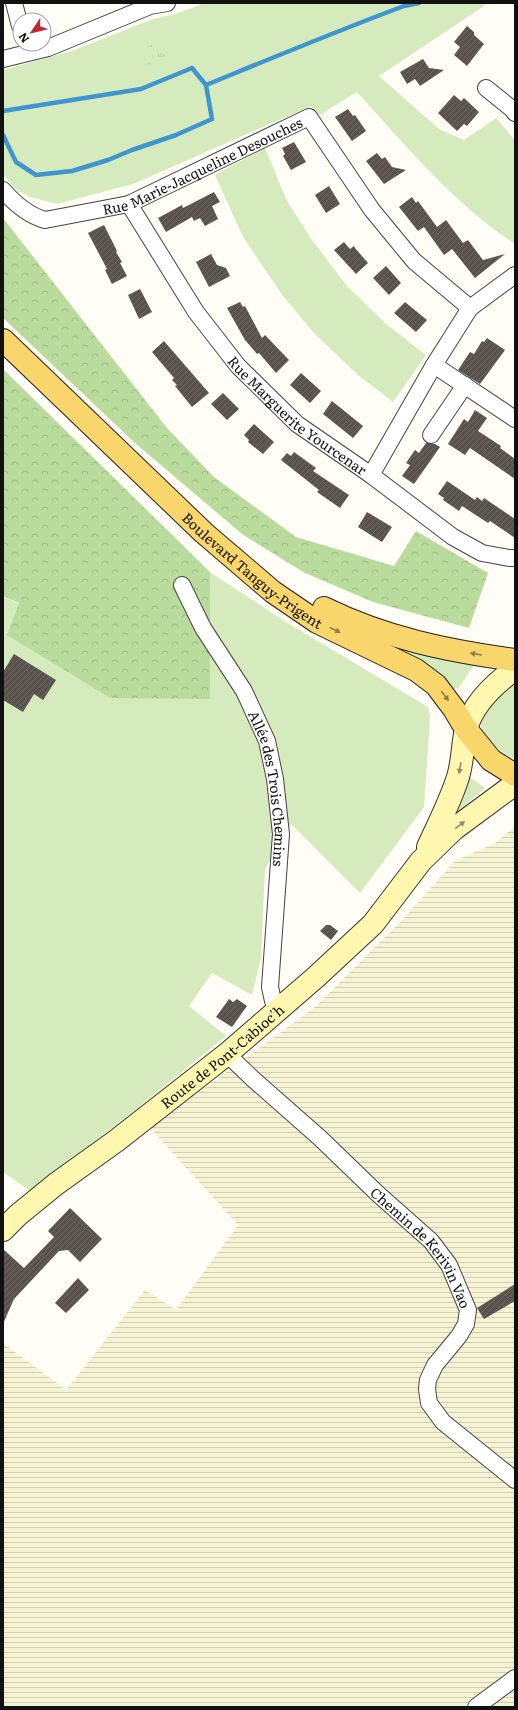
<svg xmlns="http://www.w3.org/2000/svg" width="518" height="1710" viewBox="0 0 518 1710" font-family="Literata,serif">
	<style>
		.farmland { fill: url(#farmland-rules) }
		.grass { fill: #d5ebbd }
		.forest { fill: url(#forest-crowns) }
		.park { fill: url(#park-tufts) }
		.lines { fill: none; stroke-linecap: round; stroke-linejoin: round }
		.stream { stroke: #3f96cf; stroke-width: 4.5 }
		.building { fill: url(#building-hatch) }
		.street-casing { stroke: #444; stroke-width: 18 }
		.secondary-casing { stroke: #333; stroke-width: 24 }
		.primary-casing { stroke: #222; stroke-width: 24 }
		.street { stroke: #fff; stroke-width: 16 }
		.secondary { stroke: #fff6b0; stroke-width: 22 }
		.primary { stroke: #f9d66b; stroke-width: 22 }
		.oneway { fill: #917d42 }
		.oneway2 { fill: #948f68 }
		.labels { text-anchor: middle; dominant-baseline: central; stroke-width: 4; stroke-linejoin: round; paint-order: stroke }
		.street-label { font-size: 14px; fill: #111; stroke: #fff }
	</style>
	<defs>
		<pattern id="farmland-rules" width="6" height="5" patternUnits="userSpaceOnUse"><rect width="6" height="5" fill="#f6f3d4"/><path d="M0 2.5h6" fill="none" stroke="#d2cfb5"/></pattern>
		<pattern id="forest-crowns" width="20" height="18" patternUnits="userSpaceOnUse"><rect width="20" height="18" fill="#b9dc9c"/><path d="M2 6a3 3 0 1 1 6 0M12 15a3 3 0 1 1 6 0" fill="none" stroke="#9ebc85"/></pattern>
		<pattern id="park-tufts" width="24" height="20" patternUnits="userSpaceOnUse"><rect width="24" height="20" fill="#d5ebbd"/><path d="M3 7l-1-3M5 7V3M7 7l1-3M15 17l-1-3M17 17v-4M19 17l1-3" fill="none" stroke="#b6c8a1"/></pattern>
		<pattern id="building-hatch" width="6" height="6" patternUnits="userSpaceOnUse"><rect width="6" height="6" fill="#5a524d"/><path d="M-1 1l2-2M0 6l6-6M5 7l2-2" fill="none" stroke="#6d6662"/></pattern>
	</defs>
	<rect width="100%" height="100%" fill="#fffdf5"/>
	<path class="farmland" d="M515,826v881h-512v-364l63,47 79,-100 31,20 62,-85 -88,-97 165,-121 85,-85 55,-61 40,-18z"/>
	<path class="grass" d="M201,3h282l1,3 -105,70 60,53 25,11 32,-22 19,22v104c-61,-40 -109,-98 -158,-152l-39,24 -7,-10 -178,78 -76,20 -27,-7 -15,-8 -12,-15v-104l69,-19 81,-32 22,-5 25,-9z
		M265,148l22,53 25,39 35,46 39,38 40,31 -33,47 -35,-27 -44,-42 -31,-37 -40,-59 -28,-62z
		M210,572l76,50 142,85 2,10 -6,90 -64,86 -69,-69 -26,45 -4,89 -9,37 -40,-22 -23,33 37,30 -92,75 -104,80 -27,-19v-576l207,103z
		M402,646l74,16 -18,27 -2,-1 -3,2 -53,-39z
		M515,682v77c-14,-6 -30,-19 -35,-34 8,-18 20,-31 35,-43z
		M470,777l15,11 -31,27z"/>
	<path class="forest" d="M3,218l164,210 47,49 82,60 98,29 22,-35 72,42 -19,55 -96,-26 -70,-30 -61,-38 -107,-91 -132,-125z
		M3,369l207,203v127l-100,-1 -103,-63 12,-32 -16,-7z"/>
	<path class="park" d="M166,39l7,16 -24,10 -7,-16z"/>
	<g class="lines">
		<path class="stream" d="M206,85c66,-27 131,-54 198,-79l15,-3
			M3,111l138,-22 51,-21 14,17 6,34 -36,16 -44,15 -24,10 -36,11 -36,4 -20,-13 -13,-27"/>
	</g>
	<path class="building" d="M467,26l7,6v3l10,9 -17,22 -13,-11 6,-8 -6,-5z
		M423,59l6,9 15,2 -24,16 -5,-7 -8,5 -7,-12z
		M454,95l7,6 3,-3 15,14 -12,14 -3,-2 -7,7 -19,-18z
		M348,109l5,7 2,-1 11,16 -14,10 -17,-24z
		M294,142l12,20 -15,8 -8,-14 2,-2 -3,-6z
		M377,153l5,6 3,-2 7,10 14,3 -22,14 -18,-23z
		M329,186l11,18 -14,9 -11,-18z
		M214,192l6,10 -8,4 6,13 -13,7 -5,-8 -6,3 -2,-4 -26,15 -8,-14 24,-13 1,3z
		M412,197l4,6 2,-2 19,26 9,-7 17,23 5,-3 15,20 22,-6 -30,24 -23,-29 -8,6 -20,-28 -6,4 -19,-24z
		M104,225l13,26 -1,1 6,10 -2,1 7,13 -15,8 -7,-14 2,-1 -19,-36z
		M344,242l6,7 4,-3 1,2 13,15 -12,11 -22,-24z
		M211,254l6,11 9,3 4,8 -21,11 -13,-25z
		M386,266l15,17 -12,12 -16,-17z
		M140,289l12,23 -13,7 -11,-24z
		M240,302l3,5 2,-1 17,32 3,-3 24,25 -13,13 -17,-20 -2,1 -12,-14 -18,-32z
		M405,302l22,18 -11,12 -22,-19z
		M487,338l18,12 -25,34 -22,-14 12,-18 4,2 8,-13 2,1z
		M164,341l45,52 -17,14 -17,-21 2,-1 -5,-5 2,-2 -22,-26z
		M301,373l20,18 -11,12 -20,-18z
		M223,393l16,16 -12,11 -16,-16z
		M332,401l31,25 -10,12 -30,-24z
		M475,410l12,8 -9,13 23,15 -1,2 15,11v20l-45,-31 -5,7 -17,-11 16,-25 4,3z
		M254,424l20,18 -11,12 -15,-12 1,-2 -5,-5z
		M426,443l9,1 5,3 -26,37 -12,-8 8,-11 -4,-2 9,-13 4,3z
		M294,452l22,16 -3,3 36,24 -9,13 -23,-16 2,-2 -38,-30 6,-7 4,3z
		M447,481l28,19 2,-3 5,4 2,-3 31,21v19l-25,-17 -2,2 -26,-17 -3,5 -16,-11 1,-2 -6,-4z
		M367,512l25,15 -10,15 -24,-15z
		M14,654l42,26 -13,20 -9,-6 -11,18 -20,-12v-28z
		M326,925h4l8,6 -7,9 -11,-9z
		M229,999l4,3 4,-3 10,7 -15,21 -16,-10z
		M70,1208l32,31 -22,23 -12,-12 -9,1 -45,48 -11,25v-75l21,19 30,-31 -6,-6z
		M78,1278l11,12 -23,23 -11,-10z
		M515,1284v17l-31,18 -7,-11z"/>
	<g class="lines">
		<defs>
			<g id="street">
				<path d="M14,3l6,23"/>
				<path d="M3,59l45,-11 102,-42 17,-3"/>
				<path d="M486,88l26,21 3,4"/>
				<path id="s1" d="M3,190c11,13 25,25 42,30l84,-16 180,-87 63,93 42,51 56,47"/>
				<path id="s2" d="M129,204l67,108 42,54 59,58 74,51 63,-110 36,-57 45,-33"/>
				<path d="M434,365l81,54"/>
				<path d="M431,435l34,-50"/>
				<path d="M371,475l82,62 29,16 27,5h6"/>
				<path id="s3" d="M182,585l21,43 41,63 23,50 8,38 6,55 -11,153 3,14 6,8"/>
				<path id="s4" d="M227,1054l26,25 67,59 58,56 53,47 18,24 19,45 -2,14 -7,12 -24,29 -7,15 -1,9 2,14 14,19 72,58"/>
				<path d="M476,1707l39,-29"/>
			</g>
			<g id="secondary">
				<path d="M428,847c10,-22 21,-43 29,-67 6,-16 5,-34 9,-51 7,-25 28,-45 49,-60"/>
				<path id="s5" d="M3,1230l15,-15 38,-31 60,-43 111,-87 89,-77 57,-53 48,-63 33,-32 61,-45"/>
			</g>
			<g id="primary">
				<path id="s6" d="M3,340l201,193 69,59 44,30 99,48 20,15 18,24 12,20 25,31 24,15"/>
				<path d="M324,608c61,30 124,43 191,52"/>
			</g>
		</defs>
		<use href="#street" class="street-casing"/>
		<use href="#secondary" class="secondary-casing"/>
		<use href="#primary" class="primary-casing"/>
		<use href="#street" class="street"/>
		<use href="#secondary" class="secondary"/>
		<use href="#primary" class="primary"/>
	</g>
	<defs><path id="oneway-solid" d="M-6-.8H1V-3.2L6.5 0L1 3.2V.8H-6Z"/></defs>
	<g class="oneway">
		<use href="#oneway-solid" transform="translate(335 630) rotate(26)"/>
		<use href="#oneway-solid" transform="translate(476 654) rotate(-171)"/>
		<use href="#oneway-solid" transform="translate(445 696) rotate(53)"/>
	</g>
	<g class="oneway2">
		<use href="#oneway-solid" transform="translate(460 768) rotate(99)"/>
		<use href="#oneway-solid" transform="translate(460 825) rotate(-38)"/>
	</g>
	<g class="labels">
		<g class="street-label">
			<text stroke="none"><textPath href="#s1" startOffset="220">Rue Marie-Jacqueline Desouches</textPath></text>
			<text stroke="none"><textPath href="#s2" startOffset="273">Rue Marguerite Yourcenar</textPath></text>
			<text stroke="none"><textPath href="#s6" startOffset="340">Boulevard Tanguy-Prigent</textPath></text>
			<text stroke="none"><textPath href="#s3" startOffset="225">Allée des Trois Chemins</textPath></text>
			<text stroke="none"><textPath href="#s5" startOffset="280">Route de Pont-Cabioc'h</textPath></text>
			<text stroke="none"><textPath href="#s4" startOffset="276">Chemin de Kerivin Vao</textPath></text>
		</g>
	</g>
	<rect width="518" height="1710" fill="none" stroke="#111111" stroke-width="8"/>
	<g transform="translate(32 32) rotate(235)"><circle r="19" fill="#ffffff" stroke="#a0a0a0"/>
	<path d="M0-3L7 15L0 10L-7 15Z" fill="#c4262e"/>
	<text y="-6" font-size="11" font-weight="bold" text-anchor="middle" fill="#111111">N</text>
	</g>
</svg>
